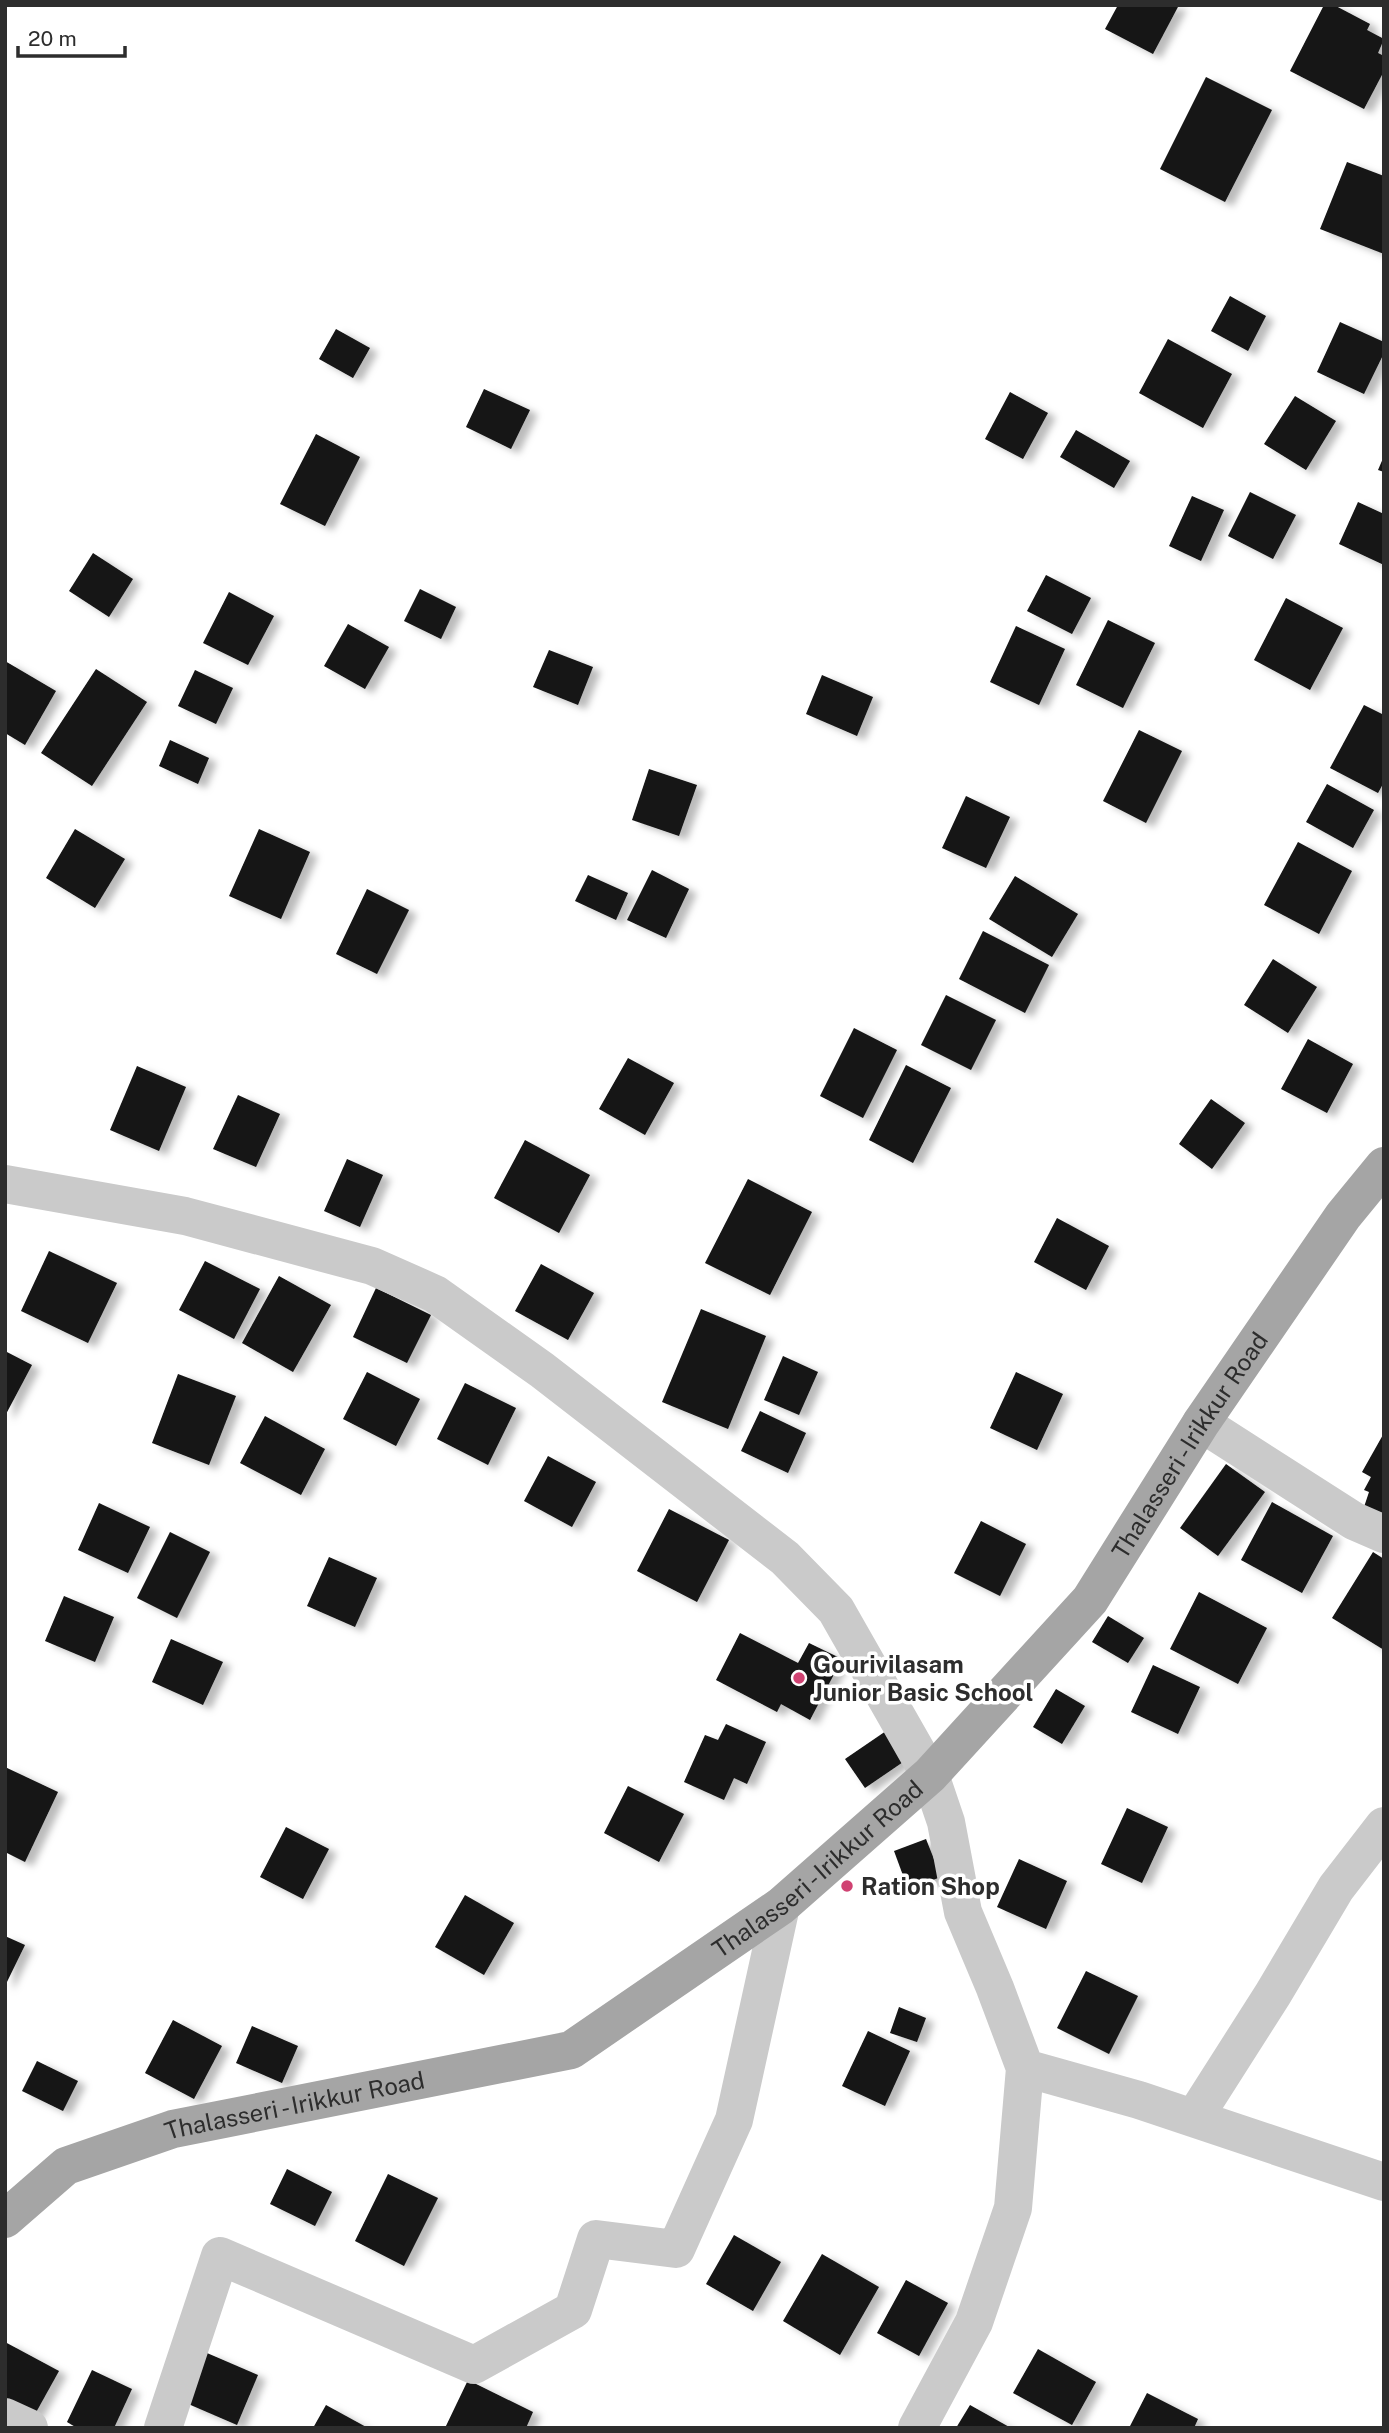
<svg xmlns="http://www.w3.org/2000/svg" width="1389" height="2433" viewBox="0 0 1389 2433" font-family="'Public Sans',sans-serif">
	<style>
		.building { fill: #141414; filter: url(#shadow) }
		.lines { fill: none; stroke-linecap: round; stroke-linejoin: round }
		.minor { stroke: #cacaca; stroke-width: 38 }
		.major { stroke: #a5a5a5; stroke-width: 38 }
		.poi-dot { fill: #d04272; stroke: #fff; stroke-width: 2.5 }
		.labels { text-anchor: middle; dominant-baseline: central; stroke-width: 7; stroke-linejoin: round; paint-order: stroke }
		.street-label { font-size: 24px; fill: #2d2d2d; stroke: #fff }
		.poi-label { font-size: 24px; font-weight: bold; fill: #2d2d2d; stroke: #fff; text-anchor: start }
	</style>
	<defs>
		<filter id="shadow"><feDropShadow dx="8" dy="4.5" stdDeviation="3.5" flood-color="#0004"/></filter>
	</defs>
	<rect width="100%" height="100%" fill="#fff"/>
	<path class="building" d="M1118,5h61l-26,49 -48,-25z
		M1324,5h10l36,19 -3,6 17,9 -6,14 6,3v15l-20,38 -74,-38z
		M1206,77l66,33 -47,92 -65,-33z
		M1347,162l37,14v78l-64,-25z
		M1230,296l36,20 -18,35 -37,-20z
		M1340,322l44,20v11l-20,41 -47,-22z
		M336,329l34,19 -17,30 -34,-19z
		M1168,339l64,35 -29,54 -64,-35z
		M484,389l46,21 -19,39 -45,-22z
		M1010,392l38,21 -25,46 -38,-20z
		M1295,396l41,25 -30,49 -42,-26z
		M1076,430l54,31 -16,27 -54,-31z
		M316,434l44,23 -35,69 -45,-22z
		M1384,456v16l-6,-2z
		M1250,492l46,23 -23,44 -45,-23z
		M1192,496l32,14 -23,51 -32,-15z
		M1358,502l26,12v51l-45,-21z
		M93,553l40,26 -24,38 -40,-26z
		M1046,575l45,23 -19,36 -45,-23z
		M420,589l36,18 -15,32 -37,-18z
		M229,592l45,24 -26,49 -45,-22z
		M1286,598l57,30 -33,62 -56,-30z
		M1108,620l47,23 -32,65 -47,-23z
		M348,624l41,23 -24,42 -41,-23z
		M1016,626l49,23 -26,56 -49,-23z
		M549,650l44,17 -15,38 -45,-18z
		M5,661l51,30 -31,54 -20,-12z
		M96,669l51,33 -55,84 -51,-33z
		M195,670l38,18 -17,36 -38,-18z
		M822,675l51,22 -16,39 -51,-22z
		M1364,705l20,10v67l-6,11 -48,-25z
		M1139,730l43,21 -36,72 -43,-22z
		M170,740l39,18 -11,26 -39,-18z
		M649,769l48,16 -18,51 -47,-16z
		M1327,784l47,26 -21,38 -47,-26z
		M966,796l44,21 -24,51 -44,-20z
		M75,829l50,30 -30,49 -49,-30z
		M259,829l51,23 -29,67 -52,-23z
		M1298,842l54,29 -33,63 -55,-29z
		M652,870l37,19 -23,49 -39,-18z
		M588,875l40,18 -12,27 -41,-19z
		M1015,876l63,38 -26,43 -63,-38z
		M367,889l42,21 -32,64 -41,-20z
		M983,931l66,34 -24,48 -66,-34z
		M1273,959l44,28 -29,46 -44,-28z
		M946,995l50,25 -25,50 -50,-25z
		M854,1028l43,22 -34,68 -43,-22z
		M1308,1039l45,25 -26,49 -46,-24z
		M628,1058l46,25 -29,52 -46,-26z
		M906,1065l45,23 -38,75 -44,-23z
		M137,1066l49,21 -27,64 -49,-21z
		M238,1095l42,19 -24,53 -43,-18z
		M1211,1099l34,24 -33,46 -33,-25z
		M525,1140l65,35 -31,58 -65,-35z
		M347,1159l36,16 -23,52 -36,-16z
		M748,1179l64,33 -42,83 -65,-32z
		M1057,1218l52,28 -23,44 -52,-28z
		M49,1251l68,32 -29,60 -67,-32z
		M205,1261l55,28 -26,50 -55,-29z
		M541,1264l53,29 -26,47 -53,-29z
		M279,1276l52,29 -38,67 -51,-29z
		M376,1288l55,27 -24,48 -54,-26z
		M701,1309l65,27 -38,93 -66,-27z
		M5,1351l27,14 -27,51z
		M783,1356l35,16 -19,43 -35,-15z
		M367,1372l53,27 -24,47 -53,-27z
		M1016,1372l47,22 -26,56 -47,-22z
		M178,1374l58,22 -27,69 -57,-22z
		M465,1383l51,25 -28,57 -51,-26z
		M760,1411l46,22 -18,40 -47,-22z
		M265,1416l60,33 -24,46 -61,-32z
		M1384,1433v89l-22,-9 7,-21 -5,-2 7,-13 -9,-5z
		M548,1456l48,26 -24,45 -48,-26z
		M1226,1464l39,28 -47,64 -38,-28z
		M1272,1502l61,34 -31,57 -61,-33z
		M99,1503l51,24 -22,46 -50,-23z
		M669,1509l60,31 -32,62 -60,-31z
		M981,1521l45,23 -26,52 -46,-23z
		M170,1532l40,20 -33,66 -40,-20z
		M1373,1552l11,7v91l-52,-32z
		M329,1557l48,21 -22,49 -48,-21z
		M1199,1592l68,36 -29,56 -68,-35z
		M64,1596l50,21 -19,45 -50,-21z
		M1108,1616l36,22 -16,25 -36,-21z
		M740,1633l58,30 11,-20 33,16 -32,61 -29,-16 -4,8 -61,-32z
		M171,1639l52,23 -20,43 -51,-23z
		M1153,1665l47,22 -22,47 -47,-22z
		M1056,1689l29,17 -23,38 -29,-17z
		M726,1724l40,18 -19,42 -13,-6 -10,22 -40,-18 21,-47 13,5z
		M886,1731l20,29 -41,28 -20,-29z
		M5,1767l53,25 -33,70 -20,-10z
		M628,1786l56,28 -25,48 -55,-29z
		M1127,1808l41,19 -26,56 -41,-19z
		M286,1827l43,22 -26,50 -43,-22z
		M926,1839l15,38 -33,12 -14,-38z
		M1019,1859l48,22 -21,48 -49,-22z
		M465,1895l49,28 -30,52 -49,-28z
		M5,1936l20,9 -20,41z
		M1086,1971l52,25 -29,58 -52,-26z
		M899,2007l27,11 -9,24 -27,-9z
		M173,2020l49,26 -28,53 -49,-26z
		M252,2026l46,20 -16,37 -46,-20z
		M868,2031l42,20 -25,55 -43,-20z
		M37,2061l41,20 -15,30 -41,-20z
		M287,2169l45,23 -17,34 -45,-22z
		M388,2174l50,24 -34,68 -49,-25z
		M734,2235l47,27 -28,49 -47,-27z
		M822,2254l57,33 -39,68 -57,-34z
		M906,2280l42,23 -29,53 -42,-23z
		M5,2342l54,29 -25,45 -29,-16z
		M1038,2349l58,33 -24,43 -59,-32z
		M207,2353l51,22 -21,50 -51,-22z
		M92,2370l40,19 -18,39h-37l-10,-6z
		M468,2380l65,32 -7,16h-81z
		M1147,2393l51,26 -4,9h-65z
		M326,2405l42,23h-55z
		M970,2405l41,23h-55z"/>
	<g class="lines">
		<path class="minor" d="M5,1184l180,32 187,50 63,28 107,76 243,188 51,52 94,165 16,47 17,90 32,76 30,80 114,32 245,82
			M1201,1423l153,98 30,13
			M1194,2118l79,-124 63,-106 48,-62
			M5,2417l24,11
			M163,2428l57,-172 254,109 99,-55 23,-71 80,10 58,-129 47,-214
			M917,2428l57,-106 39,-114 12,-140"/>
		<path class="major" id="s1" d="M5,2219l61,-53 107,-37 398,-79 210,-144 149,-131 160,-175 111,-177 142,-207 41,-50"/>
	</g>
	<g class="poi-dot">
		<circle cx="799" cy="1678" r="7"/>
		<circle cx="847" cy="1886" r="7"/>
	</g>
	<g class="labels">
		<g class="street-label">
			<text stroke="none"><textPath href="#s1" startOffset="1474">Thalasseri - Irikkur Road</textPath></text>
			<text stroke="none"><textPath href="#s1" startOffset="906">Thalasseri - Irikkur Road</textPath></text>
			<text stroke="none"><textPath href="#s1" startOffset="318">Thalasseri - Irikkur Road</textPath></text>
		</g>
		<g class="poi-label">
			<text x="813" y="1664">Gourivilasam<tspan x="813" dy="28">Junior Basic School</tspan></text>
			<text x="861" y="1886">Ration Shop</text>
		</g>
	</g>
	<rect width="1389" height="2433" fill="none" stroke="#2d2d2d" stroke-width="14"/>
	<path d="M18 46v10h107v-10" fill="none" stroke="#2d2d2d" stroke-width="3.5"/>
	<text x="28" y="46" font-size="21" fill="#2d2d2d" stroke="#ffffff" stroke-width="5" paint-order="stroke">20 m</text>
</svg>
